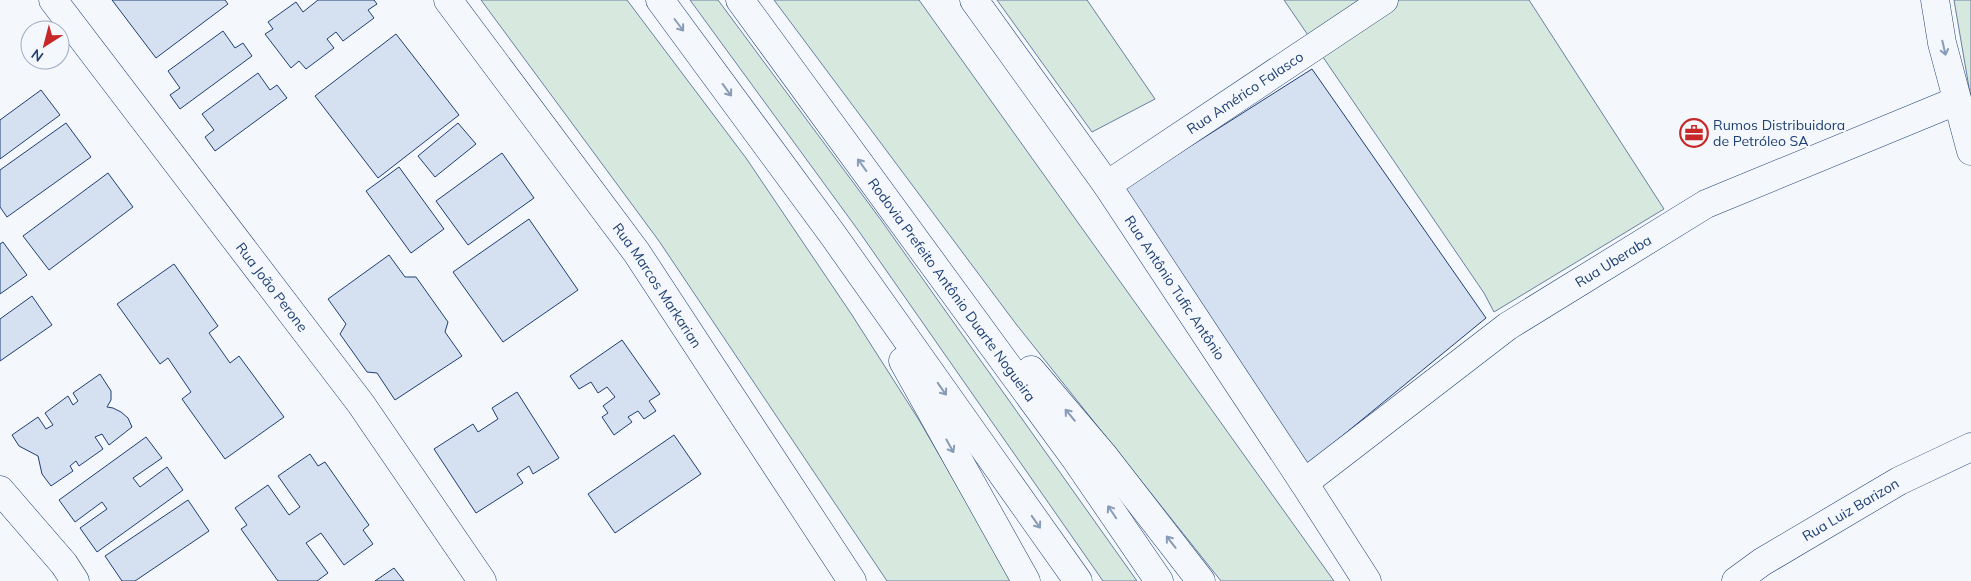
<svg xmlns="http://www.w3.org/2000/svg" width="1971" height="581" viewBox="0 0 1971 581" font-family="Mulish,sans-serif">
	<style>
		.green { fill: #d7e8df; stroke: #687fa3 }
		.building { fill: #d5e0f0; stroke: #1d3f73 }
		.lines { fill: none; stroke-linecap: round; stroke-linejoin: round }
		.minor-casing { stroke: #1d3f73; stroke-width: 29 }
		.highway-casing { stroke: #1d3f73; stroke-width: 29 }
		.minor { stroke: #f4f7fb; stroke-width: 28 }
		.highway { stroke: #f4f7fb; stroke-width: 28 }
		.oneway { stroke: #889bb7 }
		.labels { text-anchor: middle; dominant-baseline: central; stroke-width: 4; stroke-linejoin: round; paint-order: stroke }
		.street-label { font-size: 14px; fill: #1d3f73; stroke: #f4f7fb }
		.poi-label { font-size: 14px; fill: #1d3f73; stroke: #f4f7fb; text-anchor: start }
	</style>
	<rect width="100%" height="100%" fill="#f4f7fb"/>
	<path class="green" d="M481,0h146l119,158 106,157 67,105 93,161h-125l-228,-340z
		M690,0h28l163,220 256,361h-34l-245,-351z
		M774,0h145l415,581h-113l-205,-257z
		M997,0h90l68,99 -63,33z
		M1284,0h245l135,209 -170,103 -10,-19z
		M1954,0h17v100v-1z"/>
	<path class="building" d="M112,0h113l3,4 -72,54z
		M318,0h56l3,4 -9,6 6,8 -31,23 -7,-9 -9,7 7,9 -28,21 -7,-8 -8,7 -26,-34 8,-5 -5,-7 28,-20 7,10z
		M223,31l12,17 8,-5 9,13 -72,53 -10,-14 10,-7 -12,-17z
		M396,34l63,81 -81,63 -63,-82z
		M1312,69l174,249 -178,146 -185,-275z
		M258,73l12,17 7,-5 10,13 -72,53 -10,-14 9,-7 -12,-16z
		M41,90l19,25 -60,44v-39z
		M66,123l25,34 -84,60 -7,-10v-37z
		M458,123l18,21 -41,33 -17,-21z
		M502,153l32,45 -66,47 -32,-44z
		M399,167l45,62 -33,24 -45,-62z
		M108,173l25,34 -84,63 -26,-34z
		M529,219l49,71 -75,52 -50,-70z
		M3,242l24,33 -27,19v-50z
		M389,255l16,22h11l32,45 -3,10 17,24 -67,44 -18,-27 -10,-1 -27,-38 6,-10 -18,-25z
		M174,264l44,62 -9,7 21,30 9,-7 45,61 -59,42 -43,-60 9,-7 -23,-34 -8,6 -43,-60z
		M32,296l20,29 -52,36v-42z
		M622,340l38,54 -11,7 7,10 -12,8 -6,-8 -10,6 4,5 -18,13 -12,-18 6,-4 -5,-7 12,-9 -8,-10 -9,6 -7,-11 -12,7 -9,-13z
		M100,374l11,17v9l-4,7 6,1 8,4 7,6 4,9 -23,18 -7,-11 -7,3 8,12 -24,17 -3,-5 -6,5 3,5 -22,15 -9,-12 -4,-18 -19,-10 -7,-11 26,-18 8,12 7,-4 -8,-12 23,-17 5,9 5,-4 -5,-8z
		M517,392l42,66 -26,16 -4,-8 -12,8 6,9 -47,30 -42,-64 39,-25 5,8 20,-13 -6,-11z
		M674,435l27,39 -86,59 -27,-39z
		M146,437l16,21 -29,20 7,9 27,-20 16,23 -86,62 -17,-24 27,-19 -5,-7 -27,20 -16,-22z
		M310,454l8,12 7,-4 44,63 -6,5 10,14 -29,21 -23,-32 -15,10 22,30 -11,8h-39l-37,-52 6,-4 -12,-17 33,-23 21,30 11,-8 -22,-31z
		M188,500l21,31 -74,50h-13l-17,-25z
		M394,568l10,13h-29z"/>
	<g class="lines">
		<defs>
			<g id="minor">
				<path id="s1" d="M53,0l308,404 121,177"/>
				<path id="s2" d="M448,0l189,253 215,328"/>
				<path id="s3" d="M974,0l133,185 197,298 63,98"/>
				<path d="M1935,0l7,43 29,108"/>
				<path id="s4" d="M1107,185l277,-185"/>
				<path id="s5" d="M1304,483l204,-157 198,-122 250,-103"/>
				<path d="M0,490l64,74 11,17"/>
				<path id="s6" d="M1736,581l26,-19 137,-81 72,-34"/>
			</g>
			<g id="highway">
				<path d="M660,0l173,235 245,346"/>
				<path id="s7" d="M740,0l337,461 82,120"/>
				<path d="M903,361l123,220"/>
				<path d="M1031,370l73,86 97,125"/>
			</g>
		</defs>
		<use href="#minor" class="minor-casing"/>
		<use href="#highway" class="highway-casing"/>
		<use href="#minor" class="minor"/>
		<use href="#highway" class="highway"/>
	</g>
	<defs><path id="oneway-shaft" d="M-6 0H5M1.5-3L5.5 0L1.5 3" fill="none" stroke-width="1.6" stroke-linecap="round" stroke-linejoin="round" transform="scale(1.25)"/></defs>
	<g class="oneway">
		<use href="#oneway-shaft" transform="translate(679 25) rotate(53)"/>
		<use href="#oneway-shaft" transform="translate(1944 48) rotate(77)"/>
		<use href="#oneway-shaft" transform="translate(727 90) rotate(54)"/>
		<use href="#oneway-shaft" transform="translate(862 165) rotate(-126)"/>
		<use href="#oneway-shaft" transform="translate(942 389) rotate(55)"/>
		<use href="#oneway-shaft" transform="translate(1070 415) rotate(-130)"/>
		<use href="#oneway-shaft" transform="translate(950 446) rotate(61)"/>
		<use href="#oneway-shaft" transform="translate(1112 512) rotate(-124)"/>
		<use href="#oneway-shaft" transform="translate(1036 522) rotate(55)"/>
		<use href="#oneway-shaft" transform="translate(1171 542) rotate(-128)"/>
	</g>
	<defs>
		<symbol id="office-ring" viewBox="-11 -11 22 22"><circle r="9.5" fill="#f4f7fb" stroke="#c62828" stroke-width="1.5"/><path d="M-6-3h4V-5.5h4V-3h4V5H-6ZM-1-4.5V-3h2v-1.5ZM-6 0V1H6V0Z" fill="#c62828"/></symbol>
	</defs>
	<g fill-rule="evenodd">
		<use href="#office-ring" x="1678" y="117" width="32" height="32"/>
	</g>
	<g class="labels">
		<g class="street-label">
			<text stroke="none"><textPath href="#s4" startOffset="166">Rua Américo Falasco</textPath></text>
			<text stroke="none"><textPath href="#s5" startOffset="381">Rua Uberaba</textPath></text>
			<text stroke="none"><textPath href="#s2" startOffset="354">Rua Marcos Markarian</textPath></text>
			<text stroke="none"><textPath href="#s1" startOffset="361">Rua João Perone</textPath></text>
			<text stroke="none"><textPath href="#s3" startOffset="351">Rua Antônio Tufic Antônio</textPath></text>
			<text stroke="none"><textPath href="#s7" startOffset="359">Rodovia Prefeito Antônio Duarte Nogueira</textPath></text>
			<text stroke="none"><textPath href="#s6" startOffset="135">Rua Luiz Barizon</textPath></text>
		</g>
		<g class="poi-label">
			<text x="1713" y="125">Rumos Distribuidora<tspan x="1713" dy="16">de Petróleo SA</tspan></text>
		</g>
	</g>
	<g transform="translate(45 45) rotate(216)"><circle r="24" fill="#f4f7fb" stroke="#9eadc5"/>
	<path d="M0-4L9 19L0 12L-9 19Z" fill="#c62828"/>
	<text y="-8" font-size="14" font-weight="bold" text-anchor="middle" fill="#1d3f73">N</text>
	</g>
</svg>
